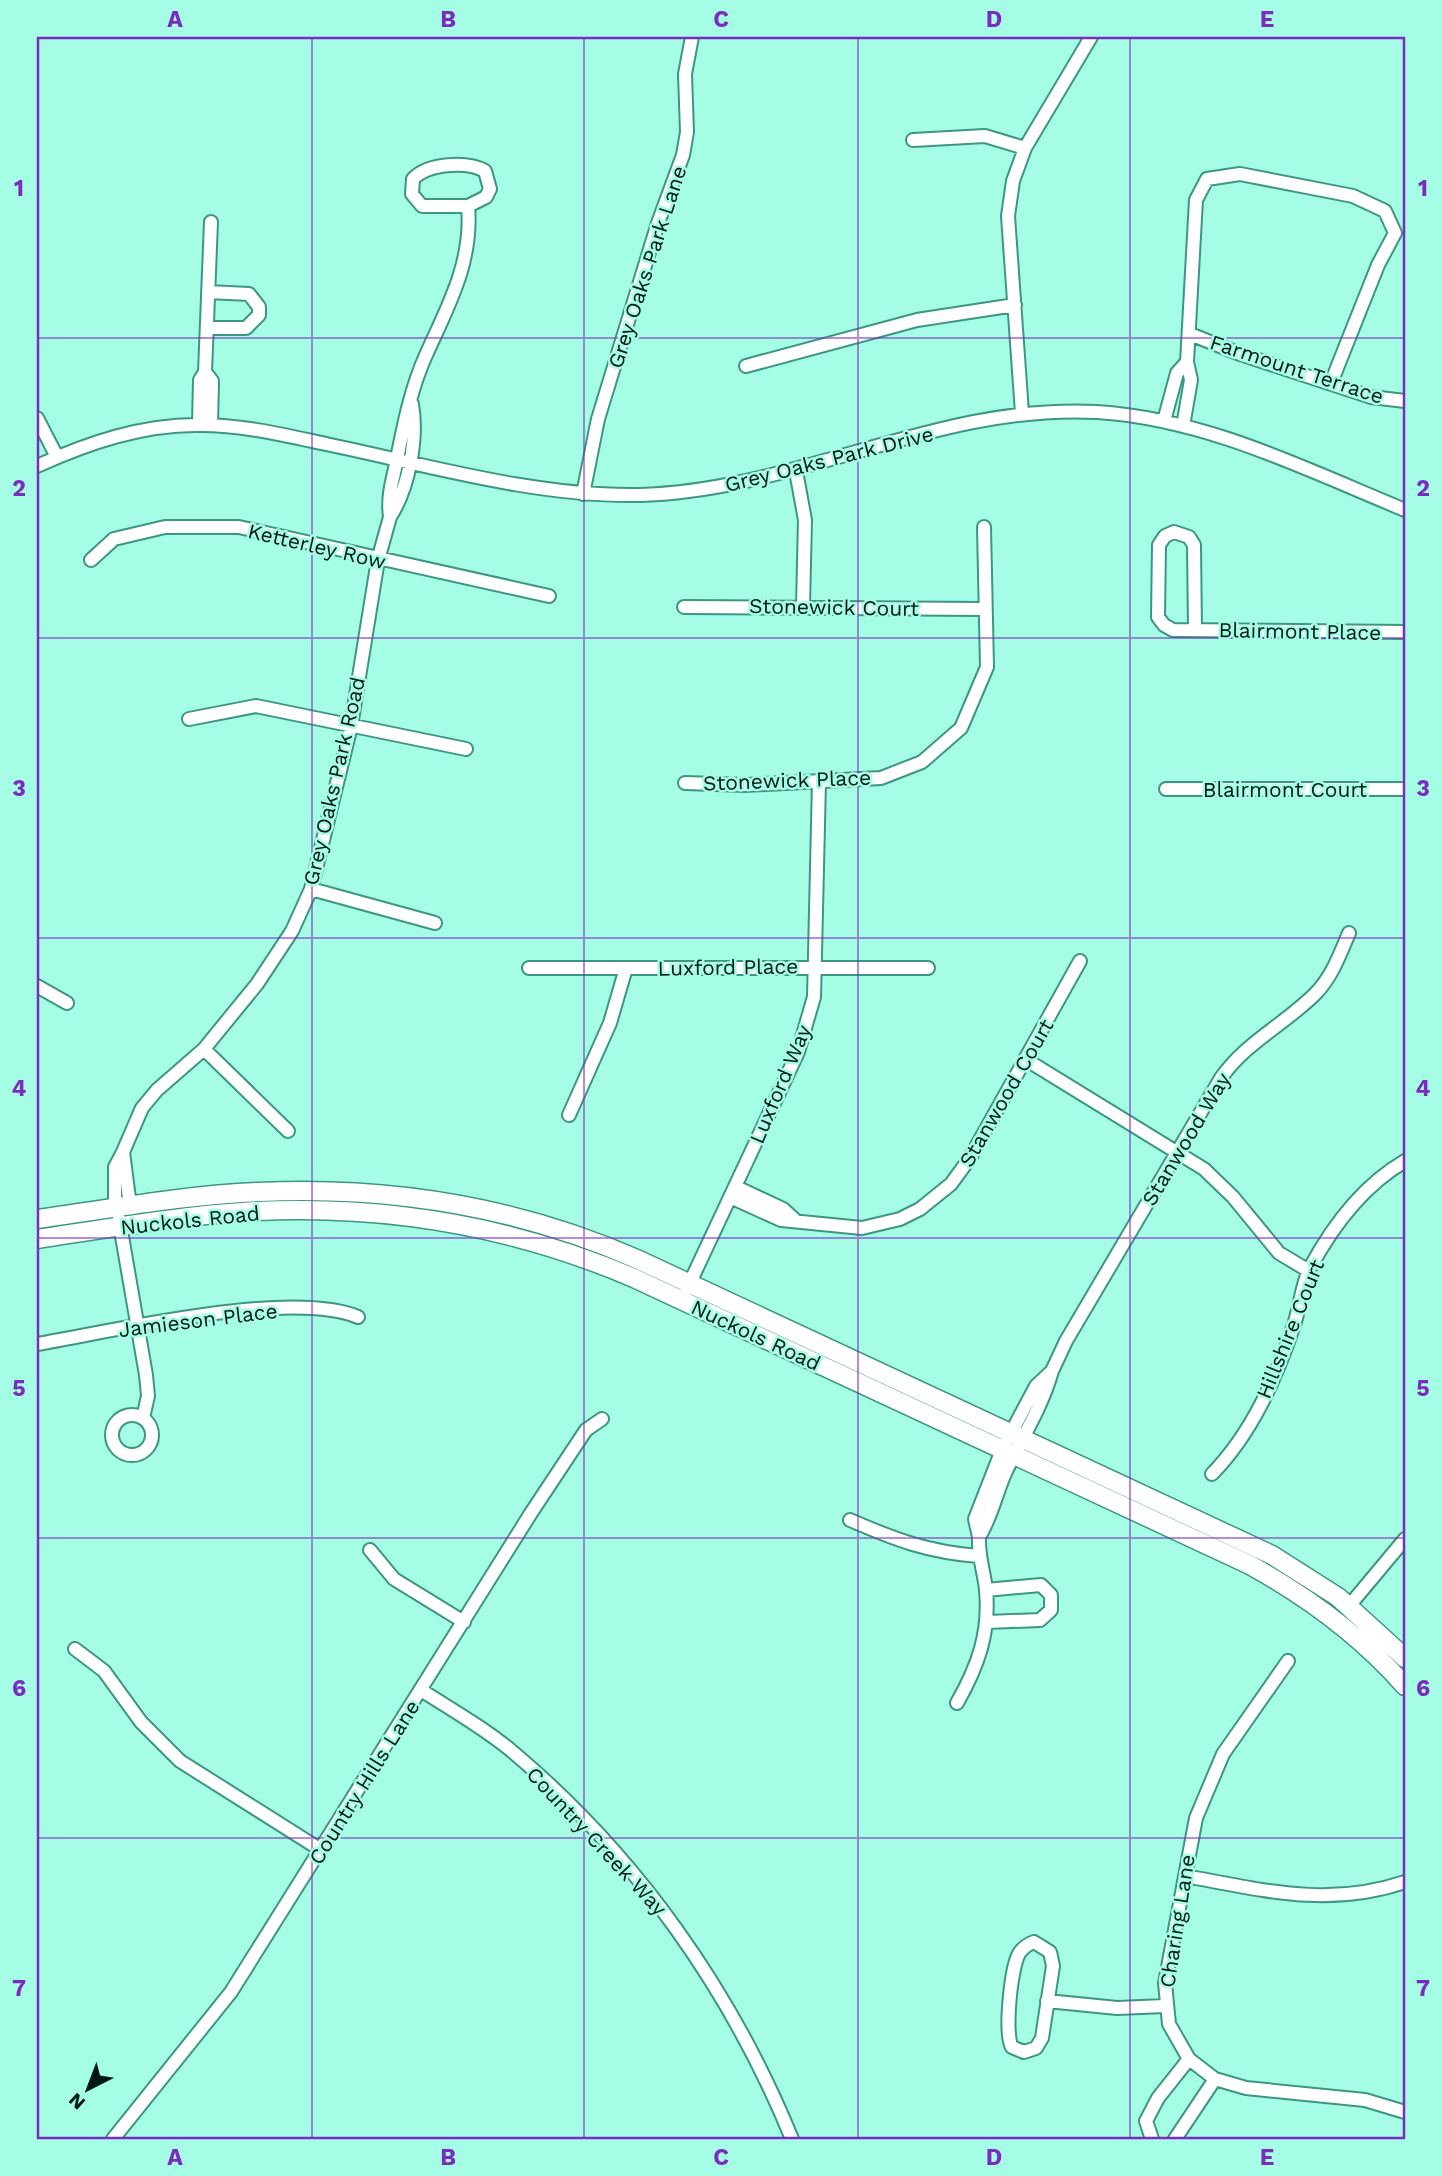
<svg xmlns="http://www.w3.org/2000/svg" width="1442" height="2176" viewBox="0 0 1442 2176" font-family="'Work Sans',sans-serif">
	<style>
		.lines { fill: none; stroke-linecap: round; stroke-linejoin: round }
		.street-casing { stroke: #3c9782; stroke-width: 16 }
		.secondary-casing { stroke: #3c9782; stroke-width: 21 }
		.street { stroke: #fff; stroke-width: 12 }
		.secondary { stroke: #fff; stroke-width: 18 }
		.grid { fill: none; stroke: #7b2cbf; stroke-width: 2; stroke-opacity: 0.55 }
		.labels { text-anchor: middle; dominant-baseline: central; stroke-width: 5; stroke-linejoin: round; paint-order: stroke }
		.street-label { font-size: 21px; fill: #001813; stroke: #a5fde6 }
		.neatline { fill: none; stroke: #7b2cbf; stroke-width: 2.5 }
		.grid-label { font-size: 23px; text-anchor: middle; font-weight: bold; fill: #7b2cbf }
	</style>
	<rect width="100%" height="100%" fill="#a5fde6"/>
	<g class="lines">
		<defs>
			<path id="street" d="M913,140l72,-4 40,12
				M207,328h39l13,-13v-8l-10,-13 -41,-2
				M1190,334l50,20 131,43 34,4
				M1187,362l9,-162 11,-21 33,-5 113,22 32,15 10,22 -17,32 -47,118
				M746,366l171,-46 98,-15
				M205,372l7,9 -1,44
				M412,404c6,35 -3,83 -22,113 -3,-22 3,-37 7,-58 7,-35 14,-71 29,-104 22,-49 47,-93 42,-149l18,-9 4,-8 -5,-18c-18,-10 -57,-8 -72,8l-1,15 10,12h46
				M1022,413l-14,-197 5,-35 12,-33 66,-111
				M37,418l20,39
				M1164,421l13,-48 10,-11 4,18 -8,46
				M199,424l1,-44 5,-8 6,-150
				M37,466c51,-23 106,-42 163,-41 43,0 84,10 126,19 101,21 210,53 313,51 157,-4 300,-92 458,-83 110,7 208,57 308,98
				M796,471l9,49 -2,86
				M583,494l15,-75 60,-196 25,-68 4,-23 -2,-58 7,-37
				M91,560l23,-21 51,-12h74l310,69
				M684,607l299,2
				M1195,630l-1,-85 -5,-8 -15,-5 -9,4 -6,9 -1,72 6,8 9,5 232,2
				M189,719l67,-13 210,43
				M685,783l60,2 136,-7 41,-16 39,-34 26,-61 -3,-140
				M1166,789h239
				M311,889l124,34
				M529,968h399
				M37,986l30,17
				M204,1049l84,82
				M1025,1059l179,110 29,28 46,56 30,18
				M569,1115l41,-92 16,-55
				M123,1152l19,-44 15,-18 47,-41 53,-65 35,-53 19,-42 40,-163 27,-166 12,-43
				M736,1187l47,22 11,10
				M730,1197l51,23 81,8 38,-9 20,-10 31,-25 19,-26 110,-197
				M115,1208v-41l8,-15 7,54
				M119,1219l27,156 2,21 -5,22
				M687,1289l111,-237 16,-55 5,-216
				M37,1344c76,-13 254,-55 321,-27
				M1052,1371l14,-30 155,-263c25,-36 63,-53 94,-84 17,-17 25,-40 34,-61
				M1052,1371c-10,36 -30,67 -46,100 -10,22 -14,45 -27,66l-4,-18 27,-69 34,-64z
				M112 1435a20 20 0 1 1 40 0a20 20 0 1 1-40 0Z
				M1212,1474c40,-41 64,-96 82,-149 6,-18 8,-41 16,-57 22,-41 54,-83 95,-107
				M850,1520c46,20 78,32 128,36
				M370,1550l24,29 70,43
				M986,1590l55,-5 10,10v15l-11,10 -53,2
				M1349,1606l56,-67
				M75,1649l29,22 37,51 39,39 141,89
				M1288,1661l-65,93 -27,64 -31,165 4,41 20,35 26,20 31,9 119,12 40,12
				M421,1690c31,20 65,39 93,63 123,104 217,237 278,386
				M957,1703c21,-37 33,-70 29,-113 -2,-19 -8,-34 -7,-53
				M1185,1876c78,14 143,32 220,6
				M1034,1942l16,10 3,14 -11,72 -6,10 -12,4 -12,-5c-8,-13 -1,-83 8,-95 4,-5 8,-8 14,-10z
				M1047,2001l70,7 48,-2
				M113,2139l118,-147 300,-479 55,-83 16,-11
				M1152,2139l-6,-18 12,-23 31,-39
				M1175,2139l40,-60"/>
			<path id="secondary" d="M37,1219c73,-10 148,-24 222,-27 131,-6 260,15 380,68l633,295 66,42 67,61
				M37,1239c73,-11 147,-24 220,-28 131,-6 258,16 377,67l616,287c58,32 111,71 155,121"/>
		</defs>
		<use href="#street" class="street-casing"/>
		<use href="#secondary" class="secondary-casing"/>
		<use href="#street" class="street"/>
		<use href="#secondary" class="secondary"/>
	</g>
	<path class="grid" d="M312,37v2102M584,37v2102M858,37v2102M1130,37v2102M37,338h1368M37,638h1368M37,938h1368M37,1238h1368M37,1538h1368M37,1838h1368"/>
	<g class="labels">
		<g class="street-label">
			<text transform="translate(647 267) rotate(-72)">Grey Oaks Park Lane</text>
			<text transform="translate(1297 369) rotate(18)">Farmount Terrace</text>
			<text transform="translate(829 459) rotate(-14)">Grey Oaks Park Drive</text>
			<text transform="translate(317 546) rotate(13)">Ketterley Row</text>
			<text transform="translate(834 607) rotate(1)">Stonewick Court</text>
			<text transform="translate(1300 631) rotate(1)">Blairmont Place</text>
			<text transform="translate(787 780) rotate(-2)">Stonewick Place</text>
			<text transform="translate(334 781) rotate(-77)">Grey Oaks Park Road</text>
			<text x="1285" y="789">Blairmont Court</text>
			<text transform="translate(728 967) rotate(-1)">Luxford Place</text>
			<text transform="translate(780 1084) rotate(-67)">Luxford Way</text>
			<text transform="translate(1006 1093) rotate(-60)">Stanwood Court</text>
			<text transform="translate(1186 1139) rotate(-59)">Stanwood Way</text>
			<text transform="translate(190 1220) rotate(-6)">Nuckols Road</text>
			<text transform="translate(198 1320) rotate(-7)">Jamieson Place</text>
			<text transform="translate(1290 1329) rotate(-68)">Hillshire Court</text>
			<text transform="translate(756 1335) rotate(25)">Nuckols Road</text>
			<text transform="translate(364 1782) rotate(-58)">Country Hills Lane</text>
			<text transform="translate(597 1841) rotate(47)">Country Creek Way</text>
			<text transform="translate(1177 1921) rotate(-81)">Charing Lane</text>
		</g>
	</g>
	<rect width="1442" height="2176" fill="none" stroke="#a5fde6" stroke-width="77"/>
	<g transform="translate(88 2089) rotate(222)" stroke="#a5fde6" stroke-width="5" paint-order="stroke">
	<path d="M0-5L12 26L0 18L-12 26Z" fill="#001813"/>
	<text y="-10" font-size="19" font-weight="bold" text-anchor="middle" fill="#001813">N</text>
	</g>
	<rect x="38" y="38" width="1366" height="2100" class="neatline"/>
	<g class="grid-label">
		<text x="175" y="27">A</text>
		<text x="448" y="27">B</text>
		<text x="721" y="27">C</text>
		<text x="994" y="27">D</text>
		<text x="1267" y="27">E</text>
		<text x="19" y="196">1</text>
		<text x="1423" y="196">1</text>
		<text x="19" y="496">2</text>
		<text x="1423" y="496">2</text>
		<text x="19" y="796">3</text>
		<text x="1423" y="796">3</text>
		<text x="19" y="1096">4</text>
		<text x="1423" y="1096">4</text>
		<text x="19" y="1396">5</text>
		<text x="1423" y="1396">5</text>
		<text x="19" y="1696">6</text>
		<text x="1423" y="1696">6</text>
		<text x="19" y="1996">7</text>
		<text x="1423" y="1996">7</text>
		<text x="175" y="2165">A</text>
		<text x="448" y="2165">B</text>
		<text x="721" y="2165">C</text>
		<text x="994" y="2165">D</text>
		<text x="1267" y="2165">E</text>
	</g>
</svg>
